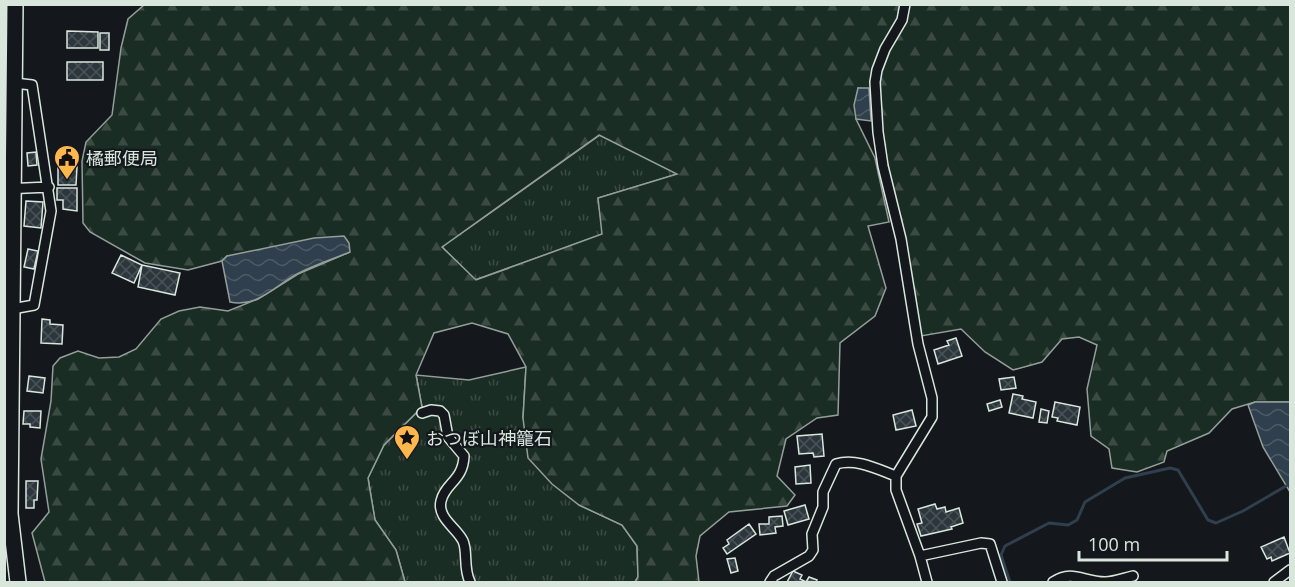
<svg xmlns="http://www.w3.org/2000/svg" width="1295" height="587" viewBox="0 0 1295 587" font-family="'Open Sans','Noto Sans JP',sans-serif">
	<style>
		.grass { fill: url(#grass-tufts); stroke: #939e99; stroke-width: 1.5 }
		.forest { fill: url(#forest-firs); stroke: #939e99; stroke-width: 1.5; fill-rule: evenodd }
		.water { fill: url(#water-waves); stroke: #939e99; stroke-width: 1.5 }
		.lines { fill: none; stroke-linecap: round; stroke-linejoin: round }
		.stream { stroke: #2f3f4d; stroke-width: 3 }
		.building { fill: url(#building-cross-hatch); stroke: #d8e6dc; stroke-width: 1.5 }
		.minor-casing { stroke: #d8e6dc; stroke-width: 12 }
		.trunk-casing { stroke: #d8e6dc; stroke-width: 18 }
		.minor { stroke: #14181c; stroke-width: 9 }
		.trunk { stroke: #14181c; stroke-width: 15 }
		.labels { text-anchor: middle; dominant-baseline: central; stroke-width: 4.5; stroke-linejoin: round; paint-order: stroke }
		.poi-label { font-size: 18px; fill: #d8e6dc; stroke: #14181c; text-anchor: start }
	</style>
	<defs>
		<pattern id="grass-tufts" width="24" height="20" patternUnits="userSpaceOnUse" patternTransform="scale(1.5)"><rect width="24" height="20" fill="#1a2d24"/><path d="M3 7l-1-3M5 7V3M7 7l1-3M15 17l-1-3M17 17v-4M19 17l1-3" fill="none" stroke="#3b4b43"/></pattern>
		<pattern id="forest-firs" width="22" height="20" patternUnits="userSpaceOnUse" patternTransform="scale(1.5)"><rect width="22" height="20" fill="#1a2d24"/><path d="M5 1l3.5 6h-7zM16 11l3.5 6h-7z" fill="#3b4b43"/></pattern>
		<pattern id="water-waves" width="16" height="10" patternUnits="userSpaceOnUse" patternTransform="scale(1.5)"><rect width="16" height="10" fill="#2f3f4d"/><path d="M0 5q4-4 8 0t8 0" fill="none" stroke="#4c5b66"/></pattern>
		<pattern id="building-cross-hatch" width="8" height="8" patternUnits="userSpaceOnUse" patternTransform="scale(1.5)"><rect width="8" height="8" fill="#2c363c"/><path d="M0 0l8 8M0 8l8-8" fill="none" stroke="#4a5358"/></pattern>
	</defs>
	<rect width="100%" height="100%" fill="#14181c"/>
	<path class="grass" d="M600,135l78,39 -80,24 5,36 -128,46 -33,-33z
		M526,367l-3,51 56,87 43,20 15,21 1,31 -3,5h-230l-9,-32 -21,-30 -7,-42 16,-33 38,-38 -6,-32 53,5z"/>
	<path class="forest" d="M144,5h1146v397h-35l-23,7 -23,24 -42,18 -3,11 -27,10 -25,-4 -3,-19 -18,-13 -4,-47 10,-44 -18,-8 -17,2 -20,23 -29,8 -28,-18 -24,-23 -40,7 -35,-171 -7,-74 -21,-3 -2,31 19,39 14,64 -21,4 18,62 -11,28 -35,27 -2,72 -21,3 -31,21 -9,37 18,19 -8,11 -58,6 -29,24 -4,20 3,26h-64l3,-5 -1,-31 -15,-21 -43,-20 -27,-21 -24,-26 -5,-40 3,-51 -18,-33 -36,-11 -38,10 -18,42 6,32 -38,38 -16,33 7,42 21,30 9,32h-360l-13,-49 17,-21 -8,-53 10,-58 2,-35 7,-8 18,-7 21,7 20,-1 17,-8 25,-30 18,-8 21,-4 28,4 30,-12 40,-25 52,-22 -123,4 -5,5 -34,9 -43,-7 -55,-31 -7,-9 -1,-62 4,-19 26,-27 9,-67 7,-29zM599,135l78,39 -79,24 4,36 -126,46 -34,-33z"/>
	<path class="water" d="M858,88h11l2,33 -15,-2 -2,-14z
		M344,236l5,7 1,9c-17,7 -36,13 -53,22 -22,12 -40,34 -67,28l-8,-41 5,-5 87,-18z
		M1255,402h35v90l-27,-45 -15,-42z"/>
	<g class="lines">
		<path class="stream" d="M1010,582l-9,-27 4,-9 44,-23 19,2 9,-5 8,-18 40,-24 45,-10 8,2 30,50 8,3 27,-12 43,-25"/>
	</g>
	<path class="building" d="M67,31l31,1v16h-31z
		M100,33h9v17h-9z
		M67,62h36v18h-36z
		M36,152l1,13 -9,1 -1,-13z
		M58,167h19l-1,18h-18z
		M57,188h20v23l-14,-2v-9h-6z
		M26,201l17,1 -2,26 -17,-2z
		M28,249l10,2 -4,18 -10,-2z
		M121,255l21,10 -8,18 -22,-10z
		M142,265l38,8 -5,22 -37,-8z
		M42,319l8,1v4l13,1 -1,19 -21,-1z
		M956,338l6,18 -24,8 -4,-14 15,-5 -2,-4z
		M29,376l16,2 -2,15 -16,-2z
		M1014,377l2,11 -15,2 -2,-11z
		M1013,394l10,2 -1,3 14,3 -3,16 -24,-5z
		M1000,400l2,7 -13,4 -2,-7z
		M1055,402l25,5 -3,18 -20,-4 1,-3 -6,-1z
		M1041,409l8,2 -2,12 -8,-1z
		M912,410l4,16 -20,4 -3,-15z
		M24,411h17l-1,17 -10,-1v-3h-7z
		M822,434l2,22 -10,1 -1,-4 -14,1 -2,-18z
		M810,465l1,18 -15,1 -1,-17z
		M26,481h12l-1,19h-3v8h-8z
		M935,504l2,5 8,-2 1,5 13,-4 4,15 -12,4 1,2 -31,7 -4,-12 5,-1 -4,-14z
		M805,505l4,14 -21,6 -4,-14z
		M782,516l1,10 -8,1 1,6 -16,2 -1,-11h10v-7z
		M749,524l7,10 -29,20 -4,-6 6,-4 -2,-4z
		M1284,537l6,16 -18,8 -1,-4 -4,2 -6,-12z
		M735,558l3,13 -7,2 -4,-14z
		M793,571l9,4 -2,4 6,3 3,-5 8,3 -1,2h-29z"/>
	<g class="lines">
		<defs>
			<path id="minor" d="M905,4l-3,16 -17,29 -8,21 -2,12 3,50 5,34 18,73 17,105 14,54v19l-36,59v14l24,66 7,26
				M4,189l45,-2
				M12,309l22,-4 17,-94 -19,-126 -18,-2
				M422,413l9,-3 9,1 4,4 4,22 16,19c-1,25 -19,27 -23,45 -4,17 16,27 22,40 5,11 0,27 7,41
				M920,556l61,-13 9,1 12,38
				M770,582l4,-6 35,-20 4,-6 -1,-16 11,-27v-15l13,-28c20,-6 41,5 60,12
				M1053,582c20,-13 30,0 52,0 9,0 19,-4 28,-6
				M1274,582l16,-12"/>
			<path id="trunk" d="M15,4l-5,510 8,68"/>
		</defs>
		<use href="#minor" class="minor-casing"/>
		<use href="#trunk" class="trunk-casing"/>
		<use href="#minor" class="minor"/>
		<use href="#trunk" class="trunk"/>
	</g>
	<defs>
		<symbol id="civic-pin" viewBox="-11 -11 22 30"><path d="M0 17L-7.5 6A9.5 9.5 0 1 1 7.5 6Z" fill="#ffb74d" stroke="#14181c"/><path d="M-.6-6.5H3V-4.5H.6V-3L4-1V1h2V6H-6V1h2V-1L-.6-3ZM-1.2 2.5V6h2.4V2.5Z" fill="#111"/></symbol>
		<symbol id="sight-pin" viewBox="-11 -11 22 30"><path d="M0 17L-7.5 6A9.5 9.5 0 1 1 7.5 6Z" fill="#ffb74d" stroke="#14181c"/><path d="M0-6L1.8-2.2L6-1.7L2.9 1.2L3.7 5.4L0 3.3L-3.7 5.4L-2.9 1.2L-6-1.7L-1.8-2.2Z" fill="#111"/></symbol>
	</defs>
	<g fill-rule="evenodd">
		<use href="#civic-pin" x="52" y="143" width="30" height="40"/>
		<use href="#sight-pin" x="392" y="423" width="30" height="40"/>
	</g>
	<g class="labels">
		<g class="poi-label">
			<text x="86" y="158">橘郵便局</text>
			<text x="426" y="438">おつぼ山神籠石</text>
		</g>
	</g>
	<rect width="1295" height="587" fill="none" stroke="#d8e6dc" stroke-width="12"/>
	<path d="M1079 551v9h148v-9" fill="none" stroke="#d8e6dc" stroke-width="3"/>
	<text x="1088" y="551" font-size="18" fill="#d8e6dc" stroke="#14181c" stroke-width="4.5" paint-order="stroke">100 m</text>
</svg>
